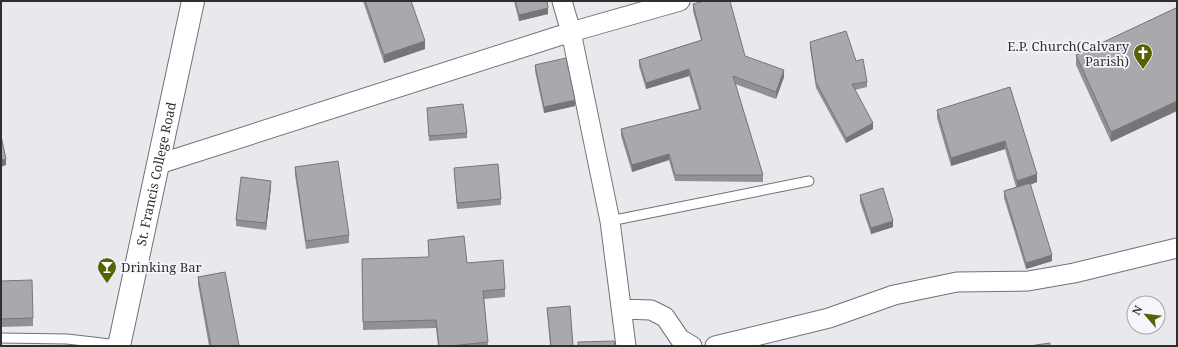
<svg xmlns="http://www.w3.org/2000/svg" width="1178" height="347" viewBox="0 0 1178 347" font-family="'Noto Serif',serif">
	<style>
		.lines { fill: none; stroke-linecap: round; stroke-linejoin: round }
		.service-casing { stroke: #727175; stroke-width: 11 }
		.minor-casing { stroke: #727175; stroke-width: 21 }
		.secondary-casing { stroke: #727175; stroke-width: 24 }
		.service { stroke: #fff; stroke-width: 9 }
		.minor { stroke: #fff; stroke-width: 19 }
		.secondary { stroke: #fff; stroke-width: 22 }
		.wall { fill: #919095 }
		.shaded-wall { fill: #767679 }
		.building { fill: #a9a8ad; stroke: #767679 }
		.labels { text-anchor: middle; dominant-baseline: central; stroke-width: 3.5; stroke-linejoin: round; paint-order: stroke }
		.poi-label { font-size: 13px; fill: #2f2f30; stroke: #f7f5fa; text-anchor: end }
		.street-label { font-size: 13px; fill: #2f2f30; stroke: #f7f5fa }
	</style>
	<rect width="100%" height="100%" fill="#e9e8ed"/>
	<g class="lines">
		<defs>
			<path id="service" d="M610,221l199,-40
				M1,338l66,1 52,6"/>
			<path id="minor" d="M562,1l9,31 39,189 16,125
				M159,164l412,-132 109,-31
				M622,309l29,1 14,7 15,22 12,7
				M715,346l114,-28 65,-23 63,-13 71,-1 46,-8 103,-25"/>
			<g id="secondary">
				<path id="s1" d="M119,346l74,-345"/>
			</g>
		</defs>
		<use href="#service" class="service-casing"/>
		<use href="#minor" class="minor-casing"/>
		<use href="#secondary" class="secondary-casing"/>
		<use href="#service" class="service"/>
		<use href="#minor" class="minor"/>
		<use href="#secondary" class="secondary"/>
	</g>
	<path class="wall" d="M363,1h48l14,48 -41,14z
		M514,1h33l1,13 -29,7z
		M693,4l52,52 39,21 -8,22 -41,-15 28,91v7l-88,-1 -6,-21 -37,12 -11,-36v-7l78,-20 -10,-33 -43,13 -7,-23v-6l62,-20 -8,-29z
		M1176,8l-65,134 -35,-77v-10z
		M810,42l46,19 11,21v5l-12,3 18,39 -27,14 -30,-55 -6,-40z
		M535,65l40,41 -31,7 -9,-42z
		M1010,87l27,95 -7,3 22,76 -26,8 -22,-71v-7l12,-4 -11,-38 -54,17 -14,-48v-8z
		M427,108l40,25v5l-38,3z
		M295,167l54,68v8l-43,6 -11,-74z
		M454,168l47,31v6l-44,4z
		M271,187l-5,43 -30,-4v-6z
		M860,195l33,32 -22,7 -11,-32z
		M428,240l39,23 38,26v8l-21,2 4,47h-50l-2,-18 -73,2 -1,-71 67,-1z
		M225,272l14,74h-30l-11,-62v-7z
		M1,281l32,37v8l-32,1z
		M570,306l3,40h-23l-3,-38z"/>
	<path class="shaded-wall" d="M548,8v6l-29,7v-6z
		M425,41v8l-41,14v-8z
		M689,69v7l-43,13v-6z
		M784,70v7l-8,22v-7z
		M575,100v6l-31,7v-6z
		M1177,101v10l-66,31v-10z
		M873,123v6l-27,14v-5z
		M1005,141v8l-54,17v-8z
		M669,154v6l-37,12v-7z
		M6,159v6l-5,2v-7z
		M1037,174v8l-20,7v-8z
		M271,181v6l-5,43v-7z
		M893,221v6l-22,7v-6z
		M1052,255v6l-26,8v-6z"/>
	<path class="building" d="M365,1h46l14,40 -41,14z
		M515,1h32l1,7 -29,7z
		M704,1h26l15,55 39,14 -8,22 -43,-16 30,99h-88l-6,-21 -37,11 -11,-36 80,-20 -12,-40 -43,14 -7,-23 63,-20 -9,-36z
		M1176,8l1,2v91l-66,31 -35,-77z
		M846,31l10,30 7,-2 4,23 -15,2 21,39 -27,15 -30,-56 -6,-40z
		M566,58l9,42 -31,7 -9,-42z
		M1010,87l27,87 -20,7 -12,-40 -54,17 -14,-48z
		M463,104l4,29 -38,3 -2,-28z
		M1,136l5,23 -5,1z
		M338,161l11,74 -43,6 -11,-74z
		M498,164l3,35 -44,4 -3,-35z
		M241,177l30,4 -5,42 -30,-3z
		M1030,183l22,72 -26,8 -22,-72z
		M883,188l10,33 -22,7 -11,-33z
		M464,236l3,27 36,-3 2,29 -22,2 5,51 -38,4h-11l-3,-26 -73,2 -1,-63 67,-2 -1,-17z
		M225,272l14,73 -5,1h-23l-13,-69z
		M32,280l1,38 -32,1v-38z
		M570,306l3,40h-22l-4,-38z
		M614,341l1,5h-37v-4z
		M1050,343v3h-21z"/>
	<defs>
		<symbol id="church-pin" viewBox="-11 -11 22 30"><path d="M0 17L-7.5 6A9.5 9.5 0 1 1 7.5 6Z" fill="#566203" stroke="#f7f5fa"/><path d="M-1.2-6h2.4v3.5h3.3v2.4h-3.3V6h-2.4V-.1h-3.3v-2.4h3.3Z" fill="#fff"/></symbol>
		<symbol id="bar-pin" viewBox="-11 -11 22 30"><path d="M0 17L-7.5 6A9.5 9.5 0 1 1 7.5 6Z" fill="#566203" stroke="#f7f5fa"/><path d="M-6-5H6L.8 .8V4.5H3.5V6h-7V4.5H-.8V.8Z" fill="#fff"/></symbol>
	</defs>
	<g fill-rule="evenodd">
		<use href="#church-pin" x="1132" y="42" width="22" height="30"/>
		<use href="#bar-pin" x="96" y="256" width="22" height="30"/>
	</g>
	<g class="labels">
		<g class="poi-label">
			<text x="1129" y="46">E.P. Church(Calvary<tspan x="1129" dy="15">Parish)</tspan></text>
			<text x="121" y="267" text-anchor="start">Drinking Bar</text>
		</g>
		<g class="street-label">
			<text stroke="none"><textPath href="#s1" startOffset="176">St. Francis College Road</textPath></text>
		</g>
	</g>
	<rect width="1178" height="347" fill="none" stroke="#2f2f30" stroke-width="4"/>
	<g transform="translate(1146 315) rotate(298)"><circle r="19" fill="#f7f5fa" stroke="#a7a6a9"/>
	<path d="M0-3L7 15L0 10L-7 15Z" fill="#566203"/>
	<text y="-6" font-size="11" font-weight="bold" text-anchor="middle" fill="#2f2f30">N</text>
	</g>
</svg>
